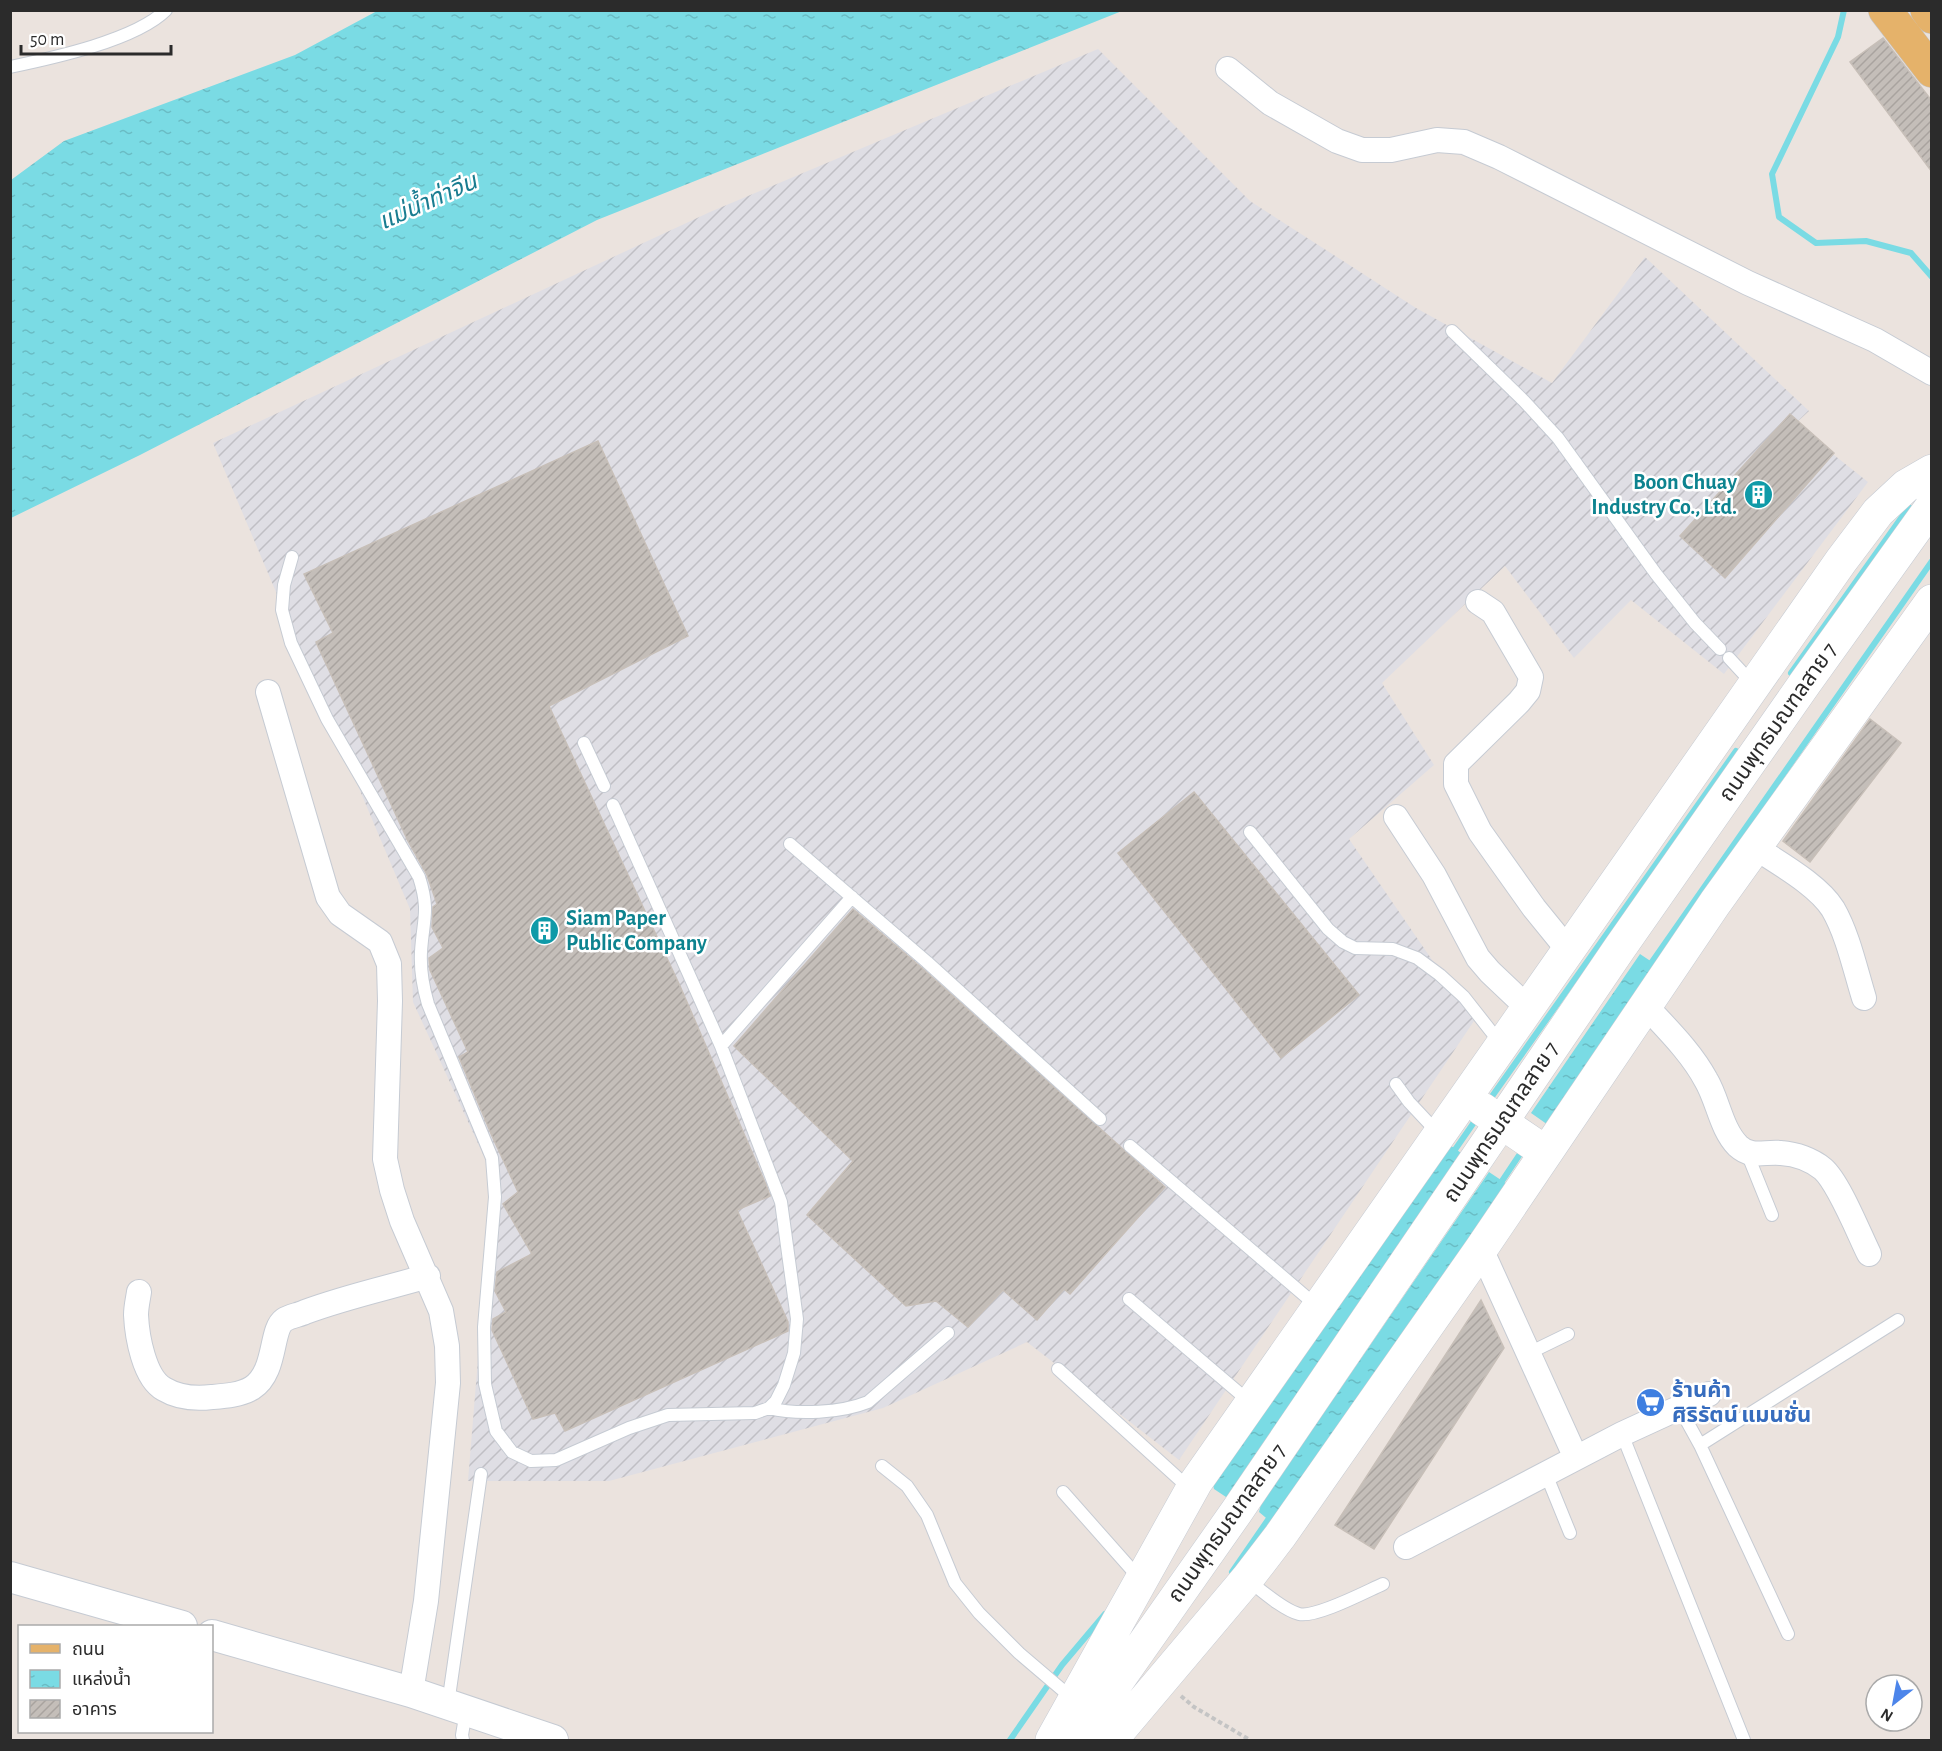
<svg xmlns="http://www.w3.org/2000/svg" width="1942" height="1751" viewBox="0 0 1942 1751" font-family="'Alegreya Sans','Noto Sans Thai',sans-serif">
	<style>
		.industrial { fill: url(#industrial-furrows) }
		.water { fill: url(#water-ripples) }
		.lines { fill: none; stroke-linecap: round; stroke-linejoin: round }
		.stream { stroke: #7adbe4; stroke-width: 6 }
		.building { fill: url(#building-hatch); stroke: #c7bfb8; stroke-width: 1.5 }
		.service-casing { stroke: #c6cbd3; stroke-width: 14 }
		.minor-casing { stroke: #c6cbd3; stroke-width: 26 }
		.tertiary-casing { stroke: #c6cbd3; stroke-width: 32 }
		.secondary-casing { stroke: #c6cbd3; stroke-width: 34 }
		.primary-casing { stroke: #c4c4c4; stroke-width: 34 }
		.path { stroke: #c4c4c4; stroke-width: 4; stroke-dasharray: 4.5 3; stroke-linecap: butt }
		.service { stroke: #fff; stroke-width: 12 }
		.minor { stroke: #fff; stroke-width: 24 }
		.tertiary { stroke: #fff; stroke-width: 30 }
		.secondary { stroke: #fff; stroke-width: 33 }
		.primary { stroke: #e5b26a; stroke-width: 33 }
		.labels { text-anchor: middle; dominant-baseline: central; stroke-width: 5; stroke-linejoin: round; paint-order: stroke }
		.culture-label { font-size: 22px; font-weight: bold; fill: #0d838f; stroke: #fff; text-anchor: end }
		.street-label { font-size: 22px; fill: #2b2b2b; stroke: #fff }
		.shop-label { font-size: 22px; font-weight: bold; fill: #366cbe; stroke: #fff; text-anchor: start }
		.water-label { font-size: 24px; font-style: italic; fill: #197c90; stroke: #fff }
	</style>
	<defs>
		<pattern id="industrial-furrows" width="10" height="10" patternUnits="userSpaceOnUse" patternTransform="scale(1.5)"><rect width="10" height="10" fill="#dfdee4"/><path d="M-1 1l2-2M0 10L10 0M9 11l2-2" fill="none" stroke="#c0bfc4"/></pattern>
		<pattern id="water-ripples" width="26" height="14" patternUnits="userSpaceOnUse" patternTransform="scale(1.5)"><rect width="26" height="14" fill="#7adbe4"/><path d="M2 4q2-2 4 0t4 0M15 11q2-2 4 0t4 0" fill="none" stroke="#6abcc4"/></pattern>
		<pattern id="building-hatch" width="6" height="6" patternUnits="userSpaceOnUse" patternTransform="scale(1.5)"><rect width="6" height="6" fill="#c4beb9"/><path d="M-1 1l2-2M0 6l6-6M5 7l2-2" fill="none" stroke="#a9a39f"/></pattern>
	</defs>
	<rect width="100%" height="100%" fill="#ebe3de"/>
	<path class="industrial" d="M1098,49l152,152 166,107 136,75 93,-126 164,154 -14,13 73,58 -144,192 -93,-74 -57,58 -69,-92 -123,117 52,82 -85,74 125,182 -295,439 -152,-118 -144,66 -274,73h-141l25,-305 -80,-174 -3,-93 -197,-466 497,-231z"/>
	<path class="water" d="M377,11v-1l745,1 -525,209 -457,235 -129,63v-338l53,-39 231,-86z
		M1640,954l21,14 -110,159 -20,-14z
		M1444,1145l9,2 8,6 -231,343 -4,1 -12,-8 -1,-4z
		M1489,1172l21,14 -239,336 -12,-10 2,-8z"/>
	<g class="lines">
		<path class="stream" d="M1844,10l-6,27 -66,137 7,43 37,26 50,-2 45,12 21,24
			M1791,673l118,-166
			M1647,969l285,-408
			M1488,1102l248,-351
			M1452,1154l25,-36
			M1498,1187l26,-39
			M1232,1572l40,-58
			M1010,1740l52,-75 43,-51"/>
	</g>
	<path class="building" d="M1883,38l49,63v71l-82,-110z
		M1790,414l44,39 -109,125 -45,-42z
		M598,441l90,195 -139,70 131,280 87,201 3,9 -33,14 51,112v9l-223,100 -10,-18 -22,6 -41,-89 1,-11 13,-7 -11,-21 2,-19 35,-18 -29,-50 15,-12 -26,-56 -33,-79 9,-5 -38,-82 -1,-12 14,-10 -11,-21 1,-20 4,-3 -10,-29 -19,-34 -92,-199 17,-9 -29,-59z
		M1870,719l31,24 -91,119 -27,-21z
		M1194,792l165,203 -78,63 -163,-205z
		M853,909l69,59 243,219 -95,107 -6,-5 -27,31 -34,-30 -35,37 -32,-26 -30,5 -99,-91 46,-54 -119,-115z
		M1481,1300l23,48 -130,201 -39,-24z"/>
	<g class="lines">
		<defs>
			<path id="service" d="M10,67c43,-9 126,-27 156,-57
				M1452,331l72,70 34,37 98,136 39,49 25,26
				M292,557l-8,28 -2,25 9,33 36,76 92,158c11,34 4,42 2,75 -1,18 2,35 7,52l64,154 3,39 -11,130 1,57 11,47 16,21 19,9 25,-1 73,-32 39,-13 87,-2 14,-5 7,-7 8,-16 10,-32 3,-34 -16,-117 -60,-156
				M1729,658l24,26
				M584,743l20,43
				M613,805l108,241 131,-149
				M1250,832l78,97 15,13 12,6 38,1 24,9 23,17 24,22 37,47
				M790,844l137,118 173,157
				M1396,1084l13,18 30,32
				M1130,1146l188,161
				M1747,1153l25,62
				M1129,1299l122,104
				M1529,1353l39,-19
				M1058,1369l132,120
				M1679,1407l21,38 88,189
				M769,1408c28,7 72,5 99,-6l80,-69
				M1622,1434l122,306
				M1700,1445l198,-125
				M882,1466l25,20 20,29 28,68 24,30 40,40 54,46
				M1546,1474l24,59
				M1063,1492l77,87
				M1248,1580c13,10 35,30 51,34 17,4 66,-22 84,-30
				M448,1704l33,-230
				M463,1740l-1,-5 4,-24"/>
			<path id="minor" d="M1228,69l42,34 67,38 25,9h29l46,-10 27,2 35,15 249,126 127,57 57,33
				M1478,602l15,10 38,65 -3,14 -9,11 -63,62v20l24,48 54,76 35,43
				M268,692l60,205 12,17 40,28 9,22 1,37 -5,158 7,31 10,31 39,90 6,35 1,37 -22,218 -15,91
				M1396,817l38,58 44,83 12,14 39,37
				M1756,848c24,16 62,37 77,61 15,26 22,60 31,89
				M1645,1005c22,24 46,47 61,75 12,20 15,49 32,66 14,13 27,5 43,7 15,1 31,7 42,16 16,14 36,65 46,85
				M1481,1249l95,209
				M139,1292c-1,7 -3,15 -3,23 1,21 8,63 28,74 15,9 31,10 48,8 13,-1 28,-2 40,-9 25,-16 18,-58 32,-68 6,-4 15,-5 21,-8 40,-15 82,-24 123,-36
				M1406,1547l216,-113 87,-40"/>
			<path id="tertiary" d="M10,1577l172,49
				M212,1635l199,57 142,48"/>
			<path id="secondary" d="M1482,1109l63,43
				M1052,1740l144,-258 645,-921 37,-49 28,-26 26,-15
				M1076,1740l161,-229 382,-562 186,-266 127,-177
				M1111,1740l136,-161 33,-43 201,-287 234,-346 217,-302"/>
			<path id="primary" d="M1885,10l47,61
				M1927,10l5,7"/>
		</defs>
		<use href="#service" class="service-casing"/>
		<use href="#minor" class="minor-casing"/>
		<use href="#tertiary" class="tertiary-casing"/>
		<use href="#secondary" class="secondary-casing"/>
		<use href="#primary" class="primary-casing"/>
		<path class="path" d="M1181,1696l13,11 56,33"/>
		<use href="#service" class="service"/>
		<use href="#minor" class="minor"/>
		<use href="#tertiary" class="tertiary"/>
		<use href="#secondary" class="secondary"/>
		<use href="#primary" class="primary"/>
	</g>
	<defs>
		<symbol id="building-disc" viewBox="-11 -11 22 22"><circle r="9.5" fill="#0f9aa8" stroke="#fff"/><path d="M-4-6H4V6H1V3H-1V6H-4ZM-2.5-4.3h1.7v1.8h-1.7ZM.8-4.3h1.7v1.8H.8ZM-2.5-1h1.7V.8h-1.7ZM.8-1h1.7V.8H.8Z" fill="#fff"/></symbol>
		<symbol id="supermarket-disc" viewBox="-11 -11 22 22"><circle r="9.5" fill="#3f7fe0" stroke="#fff"/><path d="M-6-5.5h2.5l.6 2H6L4.5 2H-2.5L-4.4-4H-6ZM-1.5 3.2a1.3 1.3 0 1 0 .1 0ZM3 3.2a1.3 1.3 0 1 0 .1 0Z" fill="#fff"/></symbol>
	</defs>
	<g fill-rule="evenodd">
		<use href="#building-disc" x="1742" y="478" width="33" height="33"/>
		<use href="#building-disc" x="528" y="914" width="33" height="33"/>
		<use href="#supermarket-disc" x="1634" y="1386" width="33" height="33"/>
	</g>
	<g class="labels">
		<g class="culture-label">
			<text x="1737" y="482">Boon Chuay<tspan x="1737" dy="25">Industry Co., Ltd.</tspan></text>
			<text x="566" y="918" text-anchor="start">Siam Paper<tspan x="566" dy="25">Public Company</tspan></text>
		</g>
		<g class="street-label">
			<text transform="translate(1778 722) rotate(-55)">ถนนพุทธมณฑลสาย 7</text>
			<text transform="translate(1501 1122) rotate(-56)">ถนนพุทธมณฑลสาย 7</text>
			<text transform="translate(1227 1523) rotate(-55)">ถนนพุทธมณฑลสาย 7</text>
		</g>
		<g class="shop-label">
			<text x="1672" y="1390">ร้านค้า<tspan x="1672" dy="25">ศิริรัตน์ แมนชั่น</tspan></text>
		</g>
		<g class="water-label">
			<text transform="translate(428 202) rotate(-24)">แม่น้ำท่าจีน</text>
		</g>
	</g>
	<rect width="1942" height="1751" fill="none" stroke="#2b2b2b" stroke-width="24"/>
	<rect x="18" y="1625" width="195" height="108" fill="#ffffff" stroke="#aaaaaa" stroke-width="1.5"/>
	<rect x="30" y="1644" width="30" height="9" fill="#e5b26a" stroke="#aaaaaa" stroke-width="1.5"/>
	<text x="72" y="1655" font-size="18" fill="#2b2b2b">ถนน</text>
	<rect x="30" y="1670" width="30" height="18" fill="url(#water-ripples)" stroke="#aaaaaa" stroke-width="1.5"/>
	<text x="72" y="1685" font-size="18" fill="#2b2b2b">แหล่งน้ำ</text>
	<rect x="30" y="1700" width="30" height="18" fill="url(#building-hatch)" stroke="#aaaaaa" stroke-width="1.5"/>
	<text x="72" y="1715" font-size="18" fill="#2b2b2b">อาคาร</text>
	<g transform="translate(1894 1703) rotate(211)"><circle r="28" fill="#ffffff" stroke="#aaaaaa" stroke-width="1.5"/>
	<path d="M0-4.5L10 22L0 15L-10 22Z" fill="#4c85ea"/>
	<text y="-9" font-size="16" font-weight="bold" text-anchor="middle" fill="#2b2b2b">N</text>
	</g>
	<path d="M21 45v9h150v-9" fill="none" stroke="#2b2b2b" stroke-width="3"/>
	<text x="30" y="45" font-size="18" fill="#2b2b2b" stroke="#ffffff" stroke-width="4.5" paint-order="stroke">50 m</text>
</svg>
